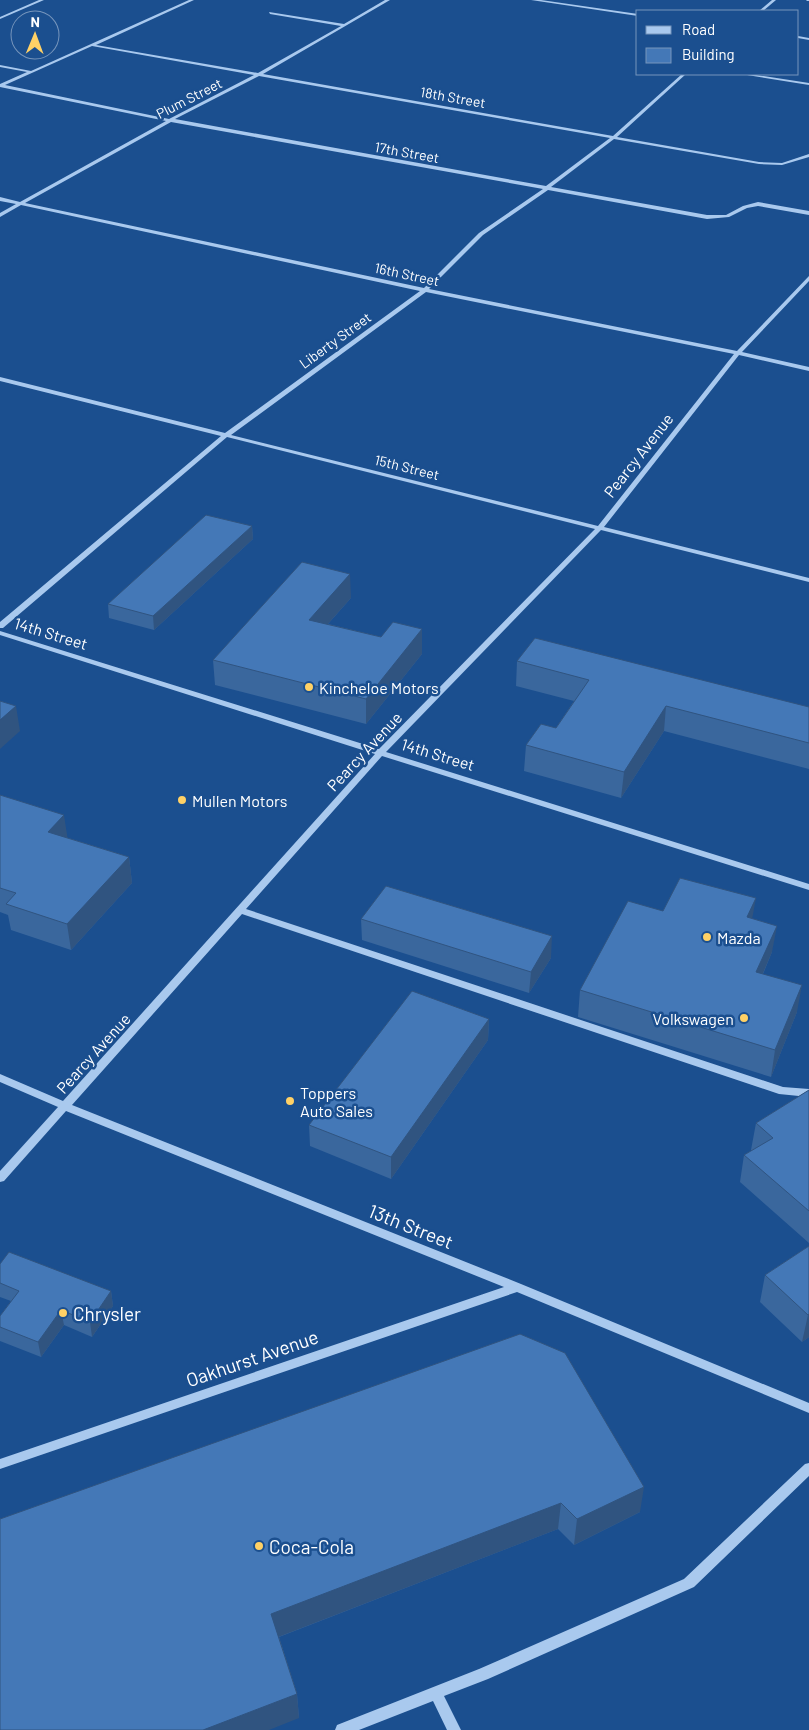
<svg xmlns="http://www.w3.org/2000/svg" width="809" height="1730" viewBox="0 0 809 1730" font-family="Barlow,sans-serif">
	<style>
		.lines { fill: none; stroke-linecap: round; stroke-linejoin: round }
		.minor { fill: #a9c9ee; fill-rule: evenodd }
		.wall { fill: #3a679d }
		.shaded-wall { fill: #305480 }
		.building { fill: #4478b7; stroke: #305480 }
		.poi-dot { fill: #ffd166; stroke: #1b4f8f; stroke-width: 2 }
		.labels { text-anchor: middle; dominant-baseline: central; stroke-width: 5; stroke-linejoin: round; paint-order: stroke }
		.far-street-label { font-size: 14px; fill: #fff; stroke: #1b4f8f }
		.street-label { font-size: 16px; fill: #fff; stroke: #1b4f8f }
		.poi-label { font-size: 16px; fill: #fff; stroke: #1b4f8f; text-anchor: start }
		.near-street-label { font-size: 19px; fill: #fff; stroke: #1b4f8f }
		.near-poi-label { font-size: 19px; fill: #fff; stroke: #1b4f8f; text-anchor: start }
	</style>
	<rect width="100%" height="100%" fill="#1b4f8f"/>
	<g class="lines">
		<path class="minor" d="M39,0h5l-44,19v-2z
			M189,0h5l-98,45 162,28 83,-47 -71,-12 -1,-2 75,12 41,-24h5l-127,74 350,62 69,-62h4l-69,63 142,25 23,1 27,-9v3l-27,8 -23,-1 -145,-25 -63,48 156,28h19l17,-9 15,-4 51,9v4l-51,-9 -11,2 -18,9 -22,2 -159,-29 -65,45 -54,54 308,62 72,-75v5l-67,71 67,15v4l-70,-16 -135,172 205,51v4l-208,-52 -215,222 423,132v6l-427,-134 -136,153 537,178 26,2v8l-30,-3 -537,-180 -170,191 449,179 288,119v10l-292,-121 -517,177v-10l504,-172 -438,-176 -62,70 -4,1v-11l58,-64 -58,-25v-8l63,27 312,-347 -375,-119v-4l379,118 216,-220 -368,-92 -224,191h-3v-6l221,-186 -221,-55v-4l225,56 195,-142 -399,-86 -21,12v-4l16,-9 -16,-3v-4l20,5 146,-81 -166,-34v-3l27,-12 -27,-5v-2l31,6zM92,46l162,29 -85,44 -164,-34zM259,76l351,62 -64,48 -371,-67zM171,122l372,67 -64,44 -55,55 -399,-85zM426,292l308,62 -136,172 -367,-91z
			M531,0h10l97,14v2z
			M772,0h4l-13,11h-4z
			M806,0h3v1h-2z
			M798,36l11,2v2l-11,-2z
			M741,74h9l59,9v2z
			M809,1463v13l-115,111 -206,92 -44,17 17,34h-14l-14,-29 -74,29h-24l2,-5 142,-56 205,-90 121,-115z"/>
	</g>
	<path class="wall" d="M252,526l1,13 -99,91 -45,-12 -1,-14z
		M351,598l-23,26 53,13 41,-8v25l-56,70 -151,-39 -2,-25z
		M517,661l292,46v62l-145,-38 -43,67 -97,-27 2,-26 30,-17 18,-27 -58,-15z
		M0,795l68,43 61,19 3,26 -61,67 -60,-20 -3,-15 -8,-3z
		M663,911l89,8 20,33 -9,22 34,38 -26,65 -193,-60 2,-27z
		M361,919l190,39 -22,35 -167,-53z
		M489,1019l-1,21 -97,139 -81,-33 -1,-21z
		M809,1090v153l-69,-61 4,-27 8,-4 -1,-1 5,-27z
		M809,1246v91l-7,5 -42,-40 5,-27z
		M0,1264l111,27 2,15 -21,31 -28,-12 -23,32 -41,-16v-25l11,-15 -11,-4z
		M520,1334l120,178 -66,33 -16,-16 -279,108 18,57 2,24 -299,12z"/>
	<path class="shaded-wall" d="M252,526l1,13 -99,91 -1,-14z
		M350,574l1,24 -41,46 -1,-24z
		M422,629v25l-56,70v-25z
		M16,706l4,25 -20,18v-29z
		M666,706l-2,25 -43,67 3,-26z
		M64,815l4,26 -20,-9z
		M129,857l3,26 -61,67 -4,-26z
		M756,898l-5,27 -4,-8z
		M777,926l-5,26 -20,47 4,-27z
		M552,936l-1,22 -22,35 2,-21z
		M802,985l-5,27 -26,65 4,-27z
		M489,1019l-1,21 -97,139v-22z
		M111,1291l2,15 -21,31 -2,-15z
		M61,1310l3,15 -23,32 -3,-15z
		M809,1314v23l-7,5 6,-27z
		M644,1487l-4,25 -66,33 3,-26z
		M561,1503l-3,26 -285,110 -2,-25z
		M297,1694l2,24 -30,12h-66z"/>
	<path class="building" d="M206,515l46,11 -99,90 -45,-12z
		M302,562l48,12 -41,46 72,17 12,-15 29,7 -56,70 -153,-39z
		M535,638l274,69v36l-143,-37 -42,66 -98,-27 15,-21 15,4 33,-48 -72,-19z
		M0,701l16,5 -16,14z
		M0,795l64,20 -16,17 81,25 -62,67 -61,-20 10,-11 -16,-5z
		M680,878l76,20 -9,19 30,9 -21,46 46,13 -27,65 -195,-60 48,-89 35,10z
		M386,886l166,50 -21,36 -170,-53z
		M412,991l77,28 -98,138 -82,-32z
		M809,1090v121l-65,-56 29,-17 -17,-15z
		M809,1246v68l-1,1 -43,-40z
		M9,1252l102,39 -21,31 -29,-12 -23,32 -38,-15v-11l19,-25 -19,-8v-19z
		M520,1334l45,19 79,134 -67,32 -16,-16 -290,111 26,80 -94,36h-203v-211z"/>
	<g class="poi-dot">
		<circle cx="309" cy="687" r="5"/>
		<circle cx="182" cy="800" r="5"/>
		<circle cx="707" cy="937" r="5"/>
		<circle cx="744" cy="1018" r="5"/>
		<circle cx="290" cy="1101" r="5"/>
		<circle cx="63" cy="1313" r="5"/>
		<circle cx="259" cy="1546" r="5"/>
	</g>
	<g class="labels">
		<g class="far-street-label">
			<text transform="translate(453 97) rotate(10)">18th Street</text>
			<text transform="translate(189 98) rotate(-27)">Plum Street</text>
			<text transform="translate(407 152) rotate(10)">17th Street</text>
			<text transform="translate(407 274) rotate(12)">16th Street</text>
			<text transform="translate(335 340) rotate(-36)">Liberty Street</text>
			<text transform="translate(407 467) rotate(14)">15th Street</text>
		</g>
		<g class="street-label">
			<text transform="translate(638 455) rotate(-52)">Pearcy Avenue</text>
			<text transform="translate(51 633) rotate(17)">14th Street</text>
			<text transform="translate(364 751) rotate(-47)">Pearcy Avenue</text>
			<text transform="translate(438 754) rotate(17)">14th Street</text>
			<text transform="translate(93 1053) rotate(-48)">Pearcy Avenue</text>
		</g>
		<g class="poi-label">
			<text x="319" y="687">Kincheloe Motors</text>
			<text x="192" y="800">Mullen Motors</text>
			<text x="717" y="937">Mazda</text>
			<text x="734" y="1018" text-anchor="end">Volkswagen</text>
			<text x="300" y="1092">Toppers<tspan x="300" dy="18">Auto Sales</tspan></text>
		</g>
		<g class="near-street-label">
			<text transform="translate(411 1226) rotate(22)">13th Street</text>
			<text transform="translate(252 1358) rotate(-19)">Oakhurst Avenue</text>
		</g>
		<g class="near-poi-label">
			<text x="73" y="1313">Chrysler</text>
			<text x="269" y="1546">Coca-Cola</text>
		</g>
	</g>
	<rect x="636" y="10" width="162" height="65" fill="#1b4f8f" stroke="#7695bc"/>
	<rect x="646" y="26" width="25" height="8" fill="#a9c9ee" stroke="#7695bc"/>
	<text x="682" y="35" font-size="15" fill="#ffffff">Road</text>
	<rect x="646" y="48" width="25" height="15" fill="#4478b7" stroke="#7695bc"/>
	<text x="682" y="60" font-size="15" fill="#ffffff">Building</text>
	<g transform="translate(35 35) rotate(1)"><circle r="24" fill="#1b4f8f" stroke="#7695bc"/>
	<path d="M0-4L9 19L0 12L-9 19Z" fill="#ffd166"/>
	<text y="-8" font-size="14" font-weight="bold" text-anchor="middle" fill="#ffffff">N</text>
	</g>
</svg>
